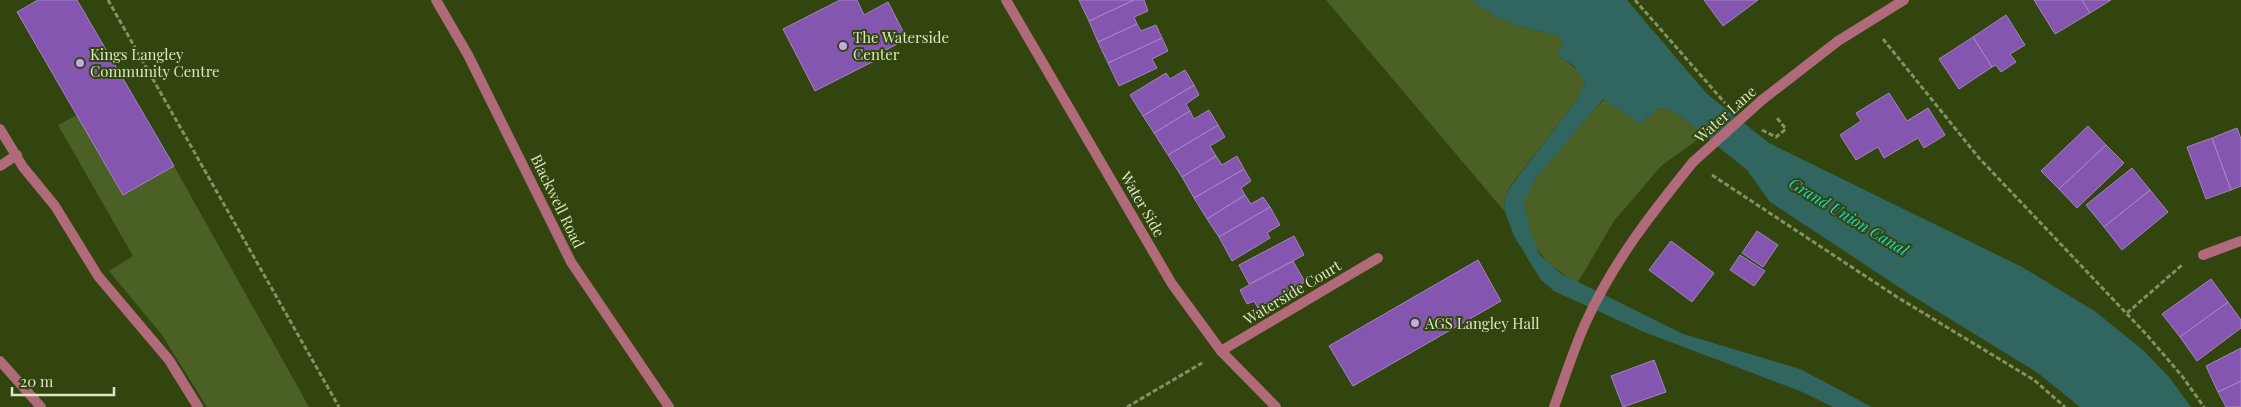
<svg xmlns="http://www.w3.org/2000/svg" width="2241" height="407" viewBox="0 0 2241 407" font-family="'Playfair Display',serif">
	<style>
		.green { fill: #4b6025 }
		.water { fill: #31655f }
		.building { fill: #8456b0; stroke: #a483c5 }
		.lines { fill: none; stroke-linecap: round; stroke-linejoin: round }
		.path { stroke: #829265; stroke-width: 3; stroke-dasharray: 5 2.5; stroke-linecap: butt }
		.lane { stroke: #b06a79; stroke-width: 10 }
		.street { stroke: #b06a79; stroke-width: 10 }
		.street-bridge { stroke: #b06a79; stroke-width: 10 }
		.poi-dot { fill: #c9a5ee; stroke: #33450f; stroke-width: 2 }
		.labels { text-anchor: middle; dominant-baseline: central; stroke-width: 4; stroke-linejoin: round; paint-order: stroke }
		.poi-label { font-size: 15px; fill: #d9e8c4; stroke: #33450f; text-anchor: start }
		.street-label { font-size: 15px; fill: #d9e8c4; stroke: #33450f }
		.water-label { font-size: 16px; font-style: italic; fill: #18dacb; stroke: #33450f }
	</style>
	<rect width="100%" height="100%" fill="#33450f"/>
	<path class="green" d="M1326,0h145l23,16 32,12 31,7 6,7 -6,13c12,8 23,14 28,29l-8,16 -68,88 -5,14 1,10z
		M1604,99l36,25 19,-16 15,3 30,24 -43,31 -47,55 -36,61c-28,-14 -45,-29 -51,-62 -1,-5 -3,-13 -3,-18 4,-23 62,-83 80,-103z
		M77,115l46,80 51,-29 135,241h-102l-45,-72 -53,-64 24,-15 -75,-131z"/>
	<path class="water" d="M1471,0h156l80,94 62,49 253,124 74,45 48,39 25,26 22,30h-111l-42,-34 -127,-78 -141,-93 -23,-32 -73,-59 -15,-3 -19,16 -37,-25 -67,79 -12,24 5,26 10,26 21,19 123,61 117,35 72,38h-39l-33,-16 -156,-59 -90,-41 -13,-11 -27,-44 -9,-24 -1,-10 5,-13 68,-89 8,-17 -11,-17 -17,-11 6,-13 -6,-7 -31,-7 -32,-12z"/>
	<path class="building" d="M38,0h39l97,166 -51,29 -106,-183z
		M840,0h17l7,15 24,-13 19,37 -25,13 2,4 -69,35 -32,-62z
		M1079,0h55l-45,21z
		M1134,0h10l4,11 -14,6 3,7 -39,18 -9,-21z
		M1704,0h54l-35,26z
		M2034,0h48l8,13 -35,21z
		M2082,0h29l-21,13z
		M2006,15l19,30 -15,9 6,8 -15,10 -5,-7 -4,2 -19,-30z
		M1137,24l4,7 15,-6 6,13 -54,25 -10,-21z
		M1973,37l19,30 -33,22 -20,-30z
		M1162,38l6,13 -16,8 5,9 -38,18 -11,-23z
		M1185,70l9,15 -51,31 -13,-21 36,-22 4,6z
		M1194,85l5,10 -13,9 4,7 -36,22 -11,-17z
		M1889,93l18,28 21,-13 17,27 -21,13 -6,-10 -34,20 -6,-11 -22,13 -16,-25 21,-14 -5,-8z
		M1209,110l9,15 -50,30 -14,-22 36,-22 4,8z
		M1218,125l7,12 -15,9 6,10 -34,21 -14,-22z
		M2088,126l18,19 -47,44 -18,-18z
		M2237,128l4,11v47l-10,4 -19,-52z
		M2212,138l19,52 -25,9 -19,-52z
		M2106,145l18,18 -47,45 -18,-19z
		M1216,156l6,9 15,-9 7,13 -50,29 -12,-21z
		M2132,168l18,22 -46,37 -18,-22z
		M1244,169l7,12 -10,7 4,7 -38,24 -13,-21z
		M2150,190l18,22 -46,38 -18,-23z
		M1245,195l6,9 12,-7 7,10 -51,30 -12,-18z
		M1270,207l10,18 -13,8 3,5 -38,23 -13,-24z
		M1757,231l21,14 -15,22 -21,-14z
		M1294,236l10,19 -55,29 -10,-19z
		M1671,241l43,32 -22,29 -43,-32z
		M1740,255l25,16 -11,15 -24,-16z
		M1478,260l23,41 -148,85 -24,-40z
		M1293,261l12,21 -47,26 -4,-7 -7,3 -7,-14z
		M2211,279l17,23 -48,35 -18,-23z
		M2228,302l13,18v8l-44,33 -17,-24z
		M2241,348v33l-23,11 -12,-26z
		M1654,360l12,32 -43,15 -12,-31z
		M2241,381v26h-15l-8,-15z"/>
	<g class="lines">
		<path class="path" d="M108,0l231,407
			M1635,0l90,103
			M1883,39l96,119 167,176 36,42 22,31
			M1762,130l14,7 10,-8 -9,-11
			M1712,175l185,122 137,83 31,27
			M2127,313l55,-48
			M1127,407l75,-44"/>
		<path class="lane" d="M0,129l23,38 32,39 43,70 71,84 29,47
			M0,166l17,-11
			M1221,351l157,-93"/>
		<path class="street" d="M436,0l32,55 103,207 98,145
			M1006,0l166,284 49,67 55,56
			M1762,100l76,-59 66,-41
			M2203,255l38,-14
			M0,361l41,46
			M1554,407c10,-27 19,-56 31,-83 28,-62 66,-110 108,-162"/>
		<path class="street-bridge" d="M1693,162l69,-62"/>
	</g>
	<g class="poi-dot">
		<circle cx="843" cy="46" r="5"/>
		<circle cx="80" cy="63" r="5"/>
		<circle cx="1415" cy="323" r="5"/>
	</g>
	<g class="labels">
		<g class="poi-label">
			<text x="853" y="37">The Waterside<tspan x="853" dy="17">Center</tspan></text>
			<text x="90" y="54">Kings Langley<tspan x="90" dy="17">Community Centre</tspan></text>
			<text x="1425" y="323">AGS Langley Hall</text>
		</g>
		<g class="street-label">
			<text transform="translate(1725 114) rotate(-42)">Water Lane</text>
			<text transform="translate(558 201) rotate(64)">Blackwell Road</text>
			<text transform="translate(1143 204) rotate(60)">Water Side</text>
			<text transform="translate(1292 292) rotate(-31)">Waterside Court</text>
		</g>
		<g class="water-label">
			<text transform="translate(1849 216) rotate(31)">Grand Union Canal</text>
		</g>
	</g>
	<path d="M12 387v8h102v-8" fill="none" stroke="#d9e8c4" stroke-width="2.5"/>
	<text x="20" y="387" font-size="15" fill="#d9e8c4" stroke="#33450f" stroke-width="4" paint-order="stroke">20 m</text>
</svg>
